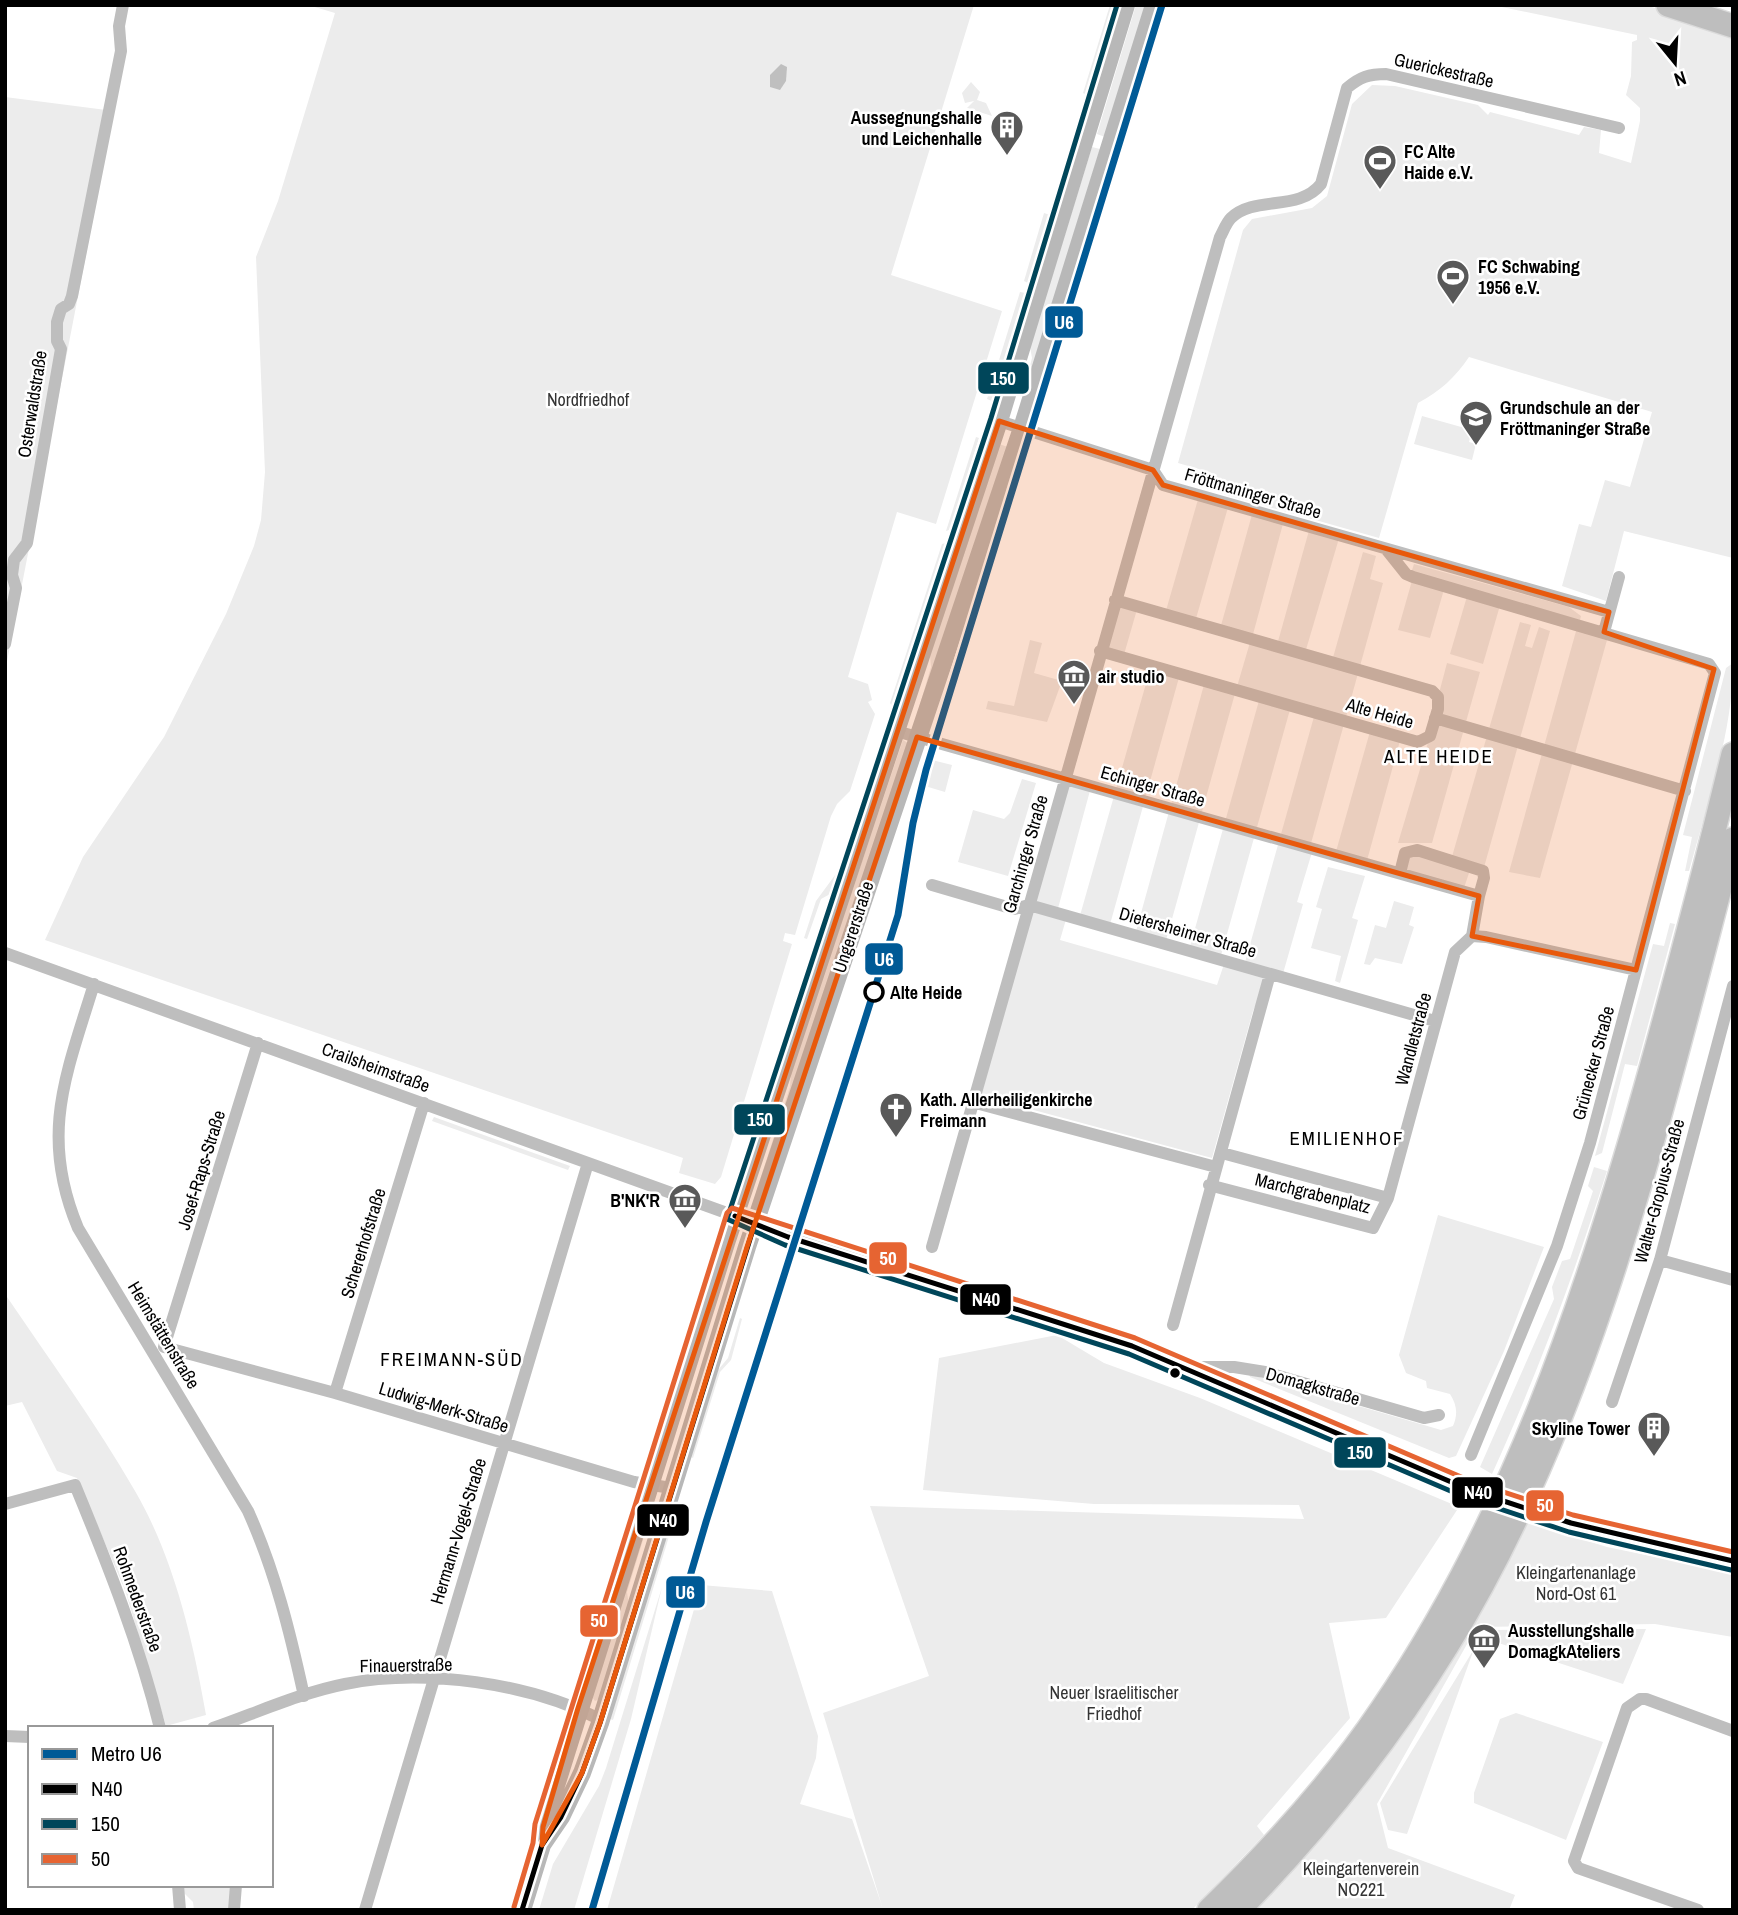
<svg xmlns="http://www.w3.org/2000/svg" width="1738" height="1915" viewBox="0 0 1738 1915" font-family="'Archivo Narrow',sans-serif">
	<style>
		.green { fill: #ececec }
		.water { fill: #bfbfbf }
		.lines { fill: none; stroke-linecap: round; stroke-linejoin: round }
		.highway-casing { stroke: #dbdbdb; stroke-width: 26 }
		.street { stroke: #bebebe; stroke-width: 12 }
		.secondary { stroke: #b8b8b8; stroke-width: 18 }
		.highway { stroke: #bebebe; stroke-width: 23 }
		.secondary-bridge { stroke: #b8b8b8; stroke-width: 18 }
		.bus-1-casing { stroke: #fff; stroke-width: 10 }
		.bus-2-casing { stroke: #fff; stroke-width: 10 }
		.bus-3-casing { stroke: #fff; stroke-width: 10 }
		.bus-1 { stroke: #000; stroke-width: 5 }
		.bus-2 { stroke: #00465a; stroke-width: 5 }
		.bus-3 { stroke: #e66432; stroke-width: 5 }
		.metro-1-casing { stroke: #fff; stroke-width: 12 }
		.metro-1 { stroke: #005a96; stroke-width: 7 }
		.marked { fill: #e8590c; fill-opacity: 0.2; stroke: #e8590c; stroke-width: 5; stroke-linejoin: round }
		.stop-dot { fill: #fff; stroke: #000; stroke-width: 3.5 }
		.bus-dot { fill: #000; stroke: #fff; stroke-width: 2.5 }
		.labels { text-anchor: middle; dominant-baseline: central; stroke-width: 5; stroke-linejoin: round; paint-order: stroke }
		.street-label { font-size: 18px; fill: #000; stroke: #fff }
		.poi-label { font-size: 18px; font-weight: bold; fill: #000; stroke: #fff; text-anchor: start }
		.park-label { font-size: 18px; fill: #333; stroke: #fff }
		.stop-label { font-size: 18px; font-weight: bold; fill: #000; stroke: #fff; text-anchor: start }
		.neighbourhood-label { font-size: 19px; letter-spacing: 2px; fill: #000; stroke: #fff }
		.line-badge { stroke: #fff; stroke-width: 2.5 }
		.badge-label { font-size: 19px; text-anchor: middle; font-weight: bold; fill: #fff }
	</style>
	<rect width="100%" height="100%" fill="#fff"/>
	<path class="green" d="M308,5h666l-83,270 111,36 -66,213 -39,-12 -49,165 20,7 4,16 -4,2 7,12 -25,77 -13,13 -6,12 -36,119 -10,-2 -2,8 9,3 -71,233 -6,7 -36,-11 4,-15 -638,-218 38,-83 81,-120 62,-123 28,-68 7,-26 4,-48 -9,-215 22,-56 57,-188z
		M1110,5h5l-28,90 -4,-2z
		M1136,5h9l-40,132 -8,-3z
		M1492,5h153l88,26v527l-109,-27 -18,70 -44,-15 17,-62 12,3 14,-47 25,7 22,-75 -183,-55c-14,21 -29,34 -51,46l-39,135 -159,-45 -11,-21 -31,-9 65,-233 9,-11 60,-11 15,-12 25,-92 20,-19 23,1 83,19 10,10 2,-3 89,23 5,-8 17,3 -2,23 32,10 9,-42v-13l-14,-13 5,-19 1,-34 5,-2v-5z
		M971,82l9,10 -3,8 9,3 6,13 -25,-8 7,-7 -9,2 -3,-10z
		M5,97l109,14 -109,561z
		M1092,147l8,2 -82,265 14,-56 -2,-11z
		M1044,213l6,2 -22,68 -4,-2z
		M1020,292l5,1 -33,108 -5,-2z
		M1422,416l50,14 -3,12 7,2 -4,16 -58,-16z
		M976,437l3,1 -24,77 2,5 -5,9 -6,2z
		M999,444l9,3 -93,274 16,-54 -1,-11z
		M1199,496l30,8 -34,118 -30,-8z
		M1253,511l31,9 -32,118 25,7 33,-118 30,8 -35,118 27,8 31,-109 13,4 -6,23 13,4 -73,264 3,2 -16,53 6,2 -21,73 -12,-3 -17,37 -41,147 -234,-63 87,-316 26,8 -34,125 10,4 -7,24 157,45 7,-21 20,2 71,-253 -24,-7 -71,253 -31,-9 71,-253 -24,-7 -71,254 -30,-9 70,-254 31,9 15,-51 -31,-10z
		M949,542l-55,167 -4,-6 52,-159z
		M1414,564l155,43 12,9 -1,4 -169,-47z
		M1413,577l32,9 -15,52 -32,-8z
		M1468,593l33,9 -18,62 -33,-10z
		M1115,600l23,6 -15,52 -23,-7z
		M1520,622l11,3 -6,21 7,2 7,-21 11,4 -67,240 -12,-4 -8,24 -63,-18 5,-20 46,7z
		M1578,624l31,9 -69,245 -31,-6z
		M1030,640l12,3 -8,30 28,8 -15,41 -61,-13 2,-8 26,5z
		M1447,663l33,9 -48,171h-34l40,-134v-12z
		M1733,663c0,70 -26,141 -44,208h-4l7,-34 -9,-2 43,-167z
		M1151,666l29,8 -71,254 -30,-9z
		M1371,728l30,9 -35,127 -31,-9z
		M903,740l5,3 -149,450 -3,-1 34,-105 1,-15z
		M932,760l20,5 -7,27 -20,-6z
		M1022,779l14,4 -28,93 -50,-14 15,-52 31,9 6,-6z
		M858,808l2,2 -28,83 -11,6 -14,40 -3,-1 12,-37 22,-30z
		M1328,867l37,9 -13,42 6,2 -18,63 -5,-2 6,-25 -30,-8 11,-39 -6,-2z
		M1394,901l20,6 -5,18 5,2 -12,37 -27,-6 -5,7 -6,-1 11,-39 11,3z
		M1670,923l5,1 -38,142 -12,-2 -23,89 -7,3 58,-212 11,2z
		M434,1117l136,49 -2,4 -136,-49z
		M1594,1167l13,4c-33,104 -70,204 -115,303l-12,-7 74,-168 -2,-12 10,-26 8,-2 23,-68 -5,-5z
		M1438,1215l106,32 -40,104 -48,105 -7,2 -199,-81 -1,-3 192,56 12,-4c5,-12 4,-21 -3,-32l-23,-6 -1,-7 -20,-8 -7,-18z
		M5,1294c44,65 91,129 130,197 39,67 58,149 71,224l-40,11 -41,-136 -48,-112 -20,-7 -35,-69 -17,4z
		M740,1318l2,1 -11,41 -11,12 -27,86 -2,-1 27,-87 10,-12z
		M1057,1335l47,28 96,35 259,109 -73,111 -57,5 21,95 -93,108 7,9 -72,75h-585l94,-325 71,6 46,145 -2,22 -16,46 52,15 30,87 -59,-193 106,-37 -59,-170 434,13 -5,-14 -205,-1 -171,-14 16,-132z
		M651,1503l3,1 -27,88 2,13 -30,94 -4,2 -3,-4z
		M671,1519l3,1 -61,200 -3,-1z
		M1527,1522l80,25 126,26v64l-78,-13 -174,3 -10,10 -94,167 11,44 127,47 -6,15h-256c55,-59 109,-119 156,-184 47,-63 81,-136 118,-204z
		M662,1587l-31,132 -57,191h-35l14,-46 46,-78 7,-18z
		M1646,1629l-23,55 -146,-48 11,-6z
		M1474,1649l-67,185 -19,-4 -8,-27z
		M1516,1713l87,29 -37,98 -92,-37v-10l26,-74z
		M183,1885h48l-1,25h-36l-1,-8 -9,-9z"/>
	<path class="water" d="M781,64l6,3 -1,14 -6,9 -10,-3v-12z"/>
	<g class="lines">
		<defs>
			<path id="highway" d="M1668,5l65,21
				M1209,1910c63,-61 124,-128 173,-201 129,-189 203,-406 264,-623 31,-110 60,-221 87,-332
				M1239,1910c79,-81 149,-168 208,-264 147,-237 215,-539 286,-807"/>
		</defs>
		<use href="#highway" class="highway-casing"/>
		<path class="street" d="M999,421l154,49 10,15 446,127
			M1386,549l20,25 7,3 296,87 6,9 -125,470 -33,103 -86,209
			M1604,632l15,-55
			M5,644l11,-56 -4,-13 2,-15 13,-17 34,-194 -4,-8v-19l4,-13 8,-5 3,-8 49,-245 -2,-25 4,-21
			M1100,651l318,91 12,-6 8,-27v-12l-6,-6 -317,-91
			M1435,718l250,73
			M896,731l583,165 5,-18 -1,-7 -66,-21 -12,3 -5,20
			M932,885l82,24 15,-4 406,116
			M1472,936l14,1 150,33
			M5,953l730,263
			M94,984c-28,91 -55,151 -16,244l170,283c27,60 42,121 56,185
			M258,1043l-94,304 171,46 299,89 37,6
			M972,1102l244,65
			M1222,1153l166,45
			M1209,1185l164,43 15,-30 67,-246 17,-16 7,-40
			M932,1247l288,-1010c3,-5 6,-14 11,-19 24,-23 68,-6 90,-34l26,-96c13,-11 22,-14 39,-14l233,54
			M1660,1260l73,20
			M1173,1325l97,-351
			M1188,1367h46l31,5 159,46 15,-3
			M335,1393l89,-290
			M1612,1402l48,-142 73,-274
			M5,1504l70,-19c33,80 64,158 85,243
			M213,1728c43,-15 87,-35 132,-44 79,-16 185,-1 256,36
			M5,1736l25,1
			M178,1885l2,25
			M234,1910l2,-25
			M365,1910l223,-747
			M1698,1910l-120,-42 -4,-7 53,-153 13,-9h6l87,32"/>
		<path class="secondary" d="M745,1220l43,17 344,109 338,144
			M1551,1516l182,45
			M542,1841l1,-14 184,-587 272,-819 127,-416
			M522,1910l20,-65 19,-28 21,-44 18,-50 147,-476 275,-819 132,-423"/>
		<use href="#highway" class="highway"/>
		<path class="secondary-bridge" d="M1470,1490l81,26"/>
		<defs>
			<path id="bus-1" d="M735,1216l53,21 344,109 338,144 101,33 162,38
				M522,1910l20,-65 19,-28 21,-44 18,-50 155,-500"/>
			<path id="bus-2" d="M1117,5l-126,413 -264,801 58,26 344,109 338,144 102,34 162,38"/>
			<path id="bus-3" d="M514,1907l19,-64 2,-19 192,-611 5,-5 403,130 338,144 100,33 160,37"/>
		</defs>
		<use href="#bus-1" class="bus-1-casing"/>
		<use href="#bus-2" class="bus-2-casing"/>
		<use href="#bus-3" class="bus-3-casing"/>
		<use href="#bus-1" class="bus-1"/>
		<use href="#bus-2" class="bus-2"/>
		<use href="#bus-3" class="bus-3"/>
		<defs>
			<path id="metro-1" d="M592,1910l114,-388 192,-607 15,-92 13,-53 236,-765"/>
		</defs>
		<use href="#metro-1" class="metro-1-casing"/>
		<use href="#metro-1" class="metro-1"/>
	</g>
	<path class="marked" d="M999,421l154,49 10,15 446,127 -5,20 110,37 -78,301 -164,-34 7,-40 -562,-159 -170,510 -147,476 -18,50 -40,72 1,-18 35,-119z"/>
	<defs>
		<symbol id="building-pin" viewBox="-11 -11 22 30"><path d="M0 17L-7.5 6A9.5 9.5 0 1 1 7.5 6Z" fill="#595959" stroke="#fff"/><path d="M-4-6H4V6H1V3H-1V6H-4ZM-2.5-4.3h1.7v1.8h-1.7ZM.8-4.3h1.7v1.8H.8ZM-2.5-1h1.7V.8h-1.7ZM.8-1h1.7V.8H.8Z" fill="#fff"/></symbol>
		<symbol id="stadium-pin" viewBox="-11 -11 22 30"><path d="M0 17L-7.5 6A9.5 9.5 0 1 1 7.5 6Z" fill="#595959" stroke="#fff"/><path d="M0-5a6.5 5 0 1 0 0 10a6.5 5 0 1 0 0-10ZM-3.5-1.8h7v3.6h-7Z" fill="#fff"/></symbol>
		<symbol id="school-pin" viewBox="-11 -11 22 30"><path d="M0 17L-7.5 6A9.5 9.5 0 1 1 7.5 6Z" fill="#595959" stroke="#fff"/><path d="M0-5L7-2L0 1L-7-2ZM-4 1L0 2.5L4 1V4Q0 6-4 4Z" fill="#fff"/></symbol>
		<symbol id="museum-pin" viewBox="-11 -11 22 30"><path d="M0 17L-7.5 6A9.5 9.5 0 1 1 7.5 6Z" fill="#595959" stroke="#fff"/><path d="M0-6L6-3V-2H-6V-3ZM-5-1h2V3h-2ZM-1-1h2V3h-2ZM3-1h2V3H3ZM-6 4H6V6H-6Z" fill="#fff"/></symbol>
		<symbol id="church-pin" viewBox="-11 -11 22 30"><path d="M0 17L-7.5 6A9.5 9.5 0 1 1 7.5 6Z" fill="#595959" stroke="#fff"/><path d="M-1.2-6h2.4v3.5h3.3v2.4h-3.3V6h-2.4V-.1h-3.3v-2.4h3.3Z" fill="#fff"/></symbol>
	</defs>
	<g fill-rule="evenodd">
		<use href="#building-pin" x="988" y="108" width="38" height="52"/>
		<use href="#stadium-pin" x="1361" y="142" width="38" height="52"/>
		<use href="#stadium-pin" x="1434" y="257" width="38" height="52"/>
		<use href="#school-pin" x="1457" y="398" width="38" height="52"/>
		<use href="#museum-pin" x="1055" y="657" width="38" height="52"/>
		<use href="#church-pin" x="877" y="1090" width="38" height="52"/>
		<use href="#museum-pin" x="666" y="1181" width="38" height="52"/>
		<use href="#building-pin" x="1635" y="1409" width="38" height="52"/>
		<use href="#museum-pin" x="1465" y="1621" width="38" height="52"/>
	</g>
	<circle class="stop-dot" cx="874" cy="992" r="9"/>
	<circle class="bus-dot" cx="1175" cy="1373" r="6"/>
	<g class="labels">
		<g class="street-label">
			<text transform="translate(1444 70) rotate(13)">Guerickestraße</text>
			<text transform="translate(32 404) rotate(-81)">Osterwaldstraße</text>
			<text transform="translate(1253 493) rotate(16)">Fröttmaninger Straße</text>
			<text transform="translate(1380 713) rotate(16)">Alte Heide</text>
			<text transform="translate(1153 786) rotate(16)">Echinger Straße</text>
			<text transform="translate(1025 854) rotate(-74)">Garchinger Straße</text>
			<text transform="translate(853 927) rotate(-72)">Ungererstraße</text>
			<text transform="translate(1188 932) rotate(16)">Dietersheimer Straße</text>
			<text transform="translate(1413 1039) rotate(-75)">Wandletstraße</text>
			<text transform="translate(1593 1063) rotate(-75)">Grünecker Straße</text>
			<text transform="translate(376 1067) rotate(20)">Crailsheimstraße</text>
			<text transform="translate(201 1170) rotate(-73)">Josef-Raps-Straße</text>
			<text transform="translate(1659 1191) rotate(-75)">Walter-Gropius-Straße</text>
			<text transform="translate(1313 1193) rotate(14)">Marchgrabenplatz</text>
			<text transform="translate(363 1243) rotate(-73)">Schererhofstraße</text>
			<text transform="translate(164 1335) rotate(59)">Heimstättenstraße</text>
			<text transform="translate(1313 1386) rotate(16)">Domagkstraße</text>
			<text transform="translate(444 1407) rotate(17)">Ludwig-Merk-Straße</text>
			<text transform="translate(458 1531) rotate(-73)">Hermann-Vogel-Straße</text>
			<text transform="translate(138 1599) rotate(70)">Rohmederstraße</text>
			<text transform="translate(406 1665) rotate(-1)">Finauerstraße</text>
		</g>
		<g class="poi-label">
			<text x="982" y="117" text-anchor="end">Aussegnungshalle<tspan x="982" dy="21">und Leichenhalle</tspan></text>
			<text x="1404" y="151">FC Alte<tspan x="1404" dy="21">Haide e.V.</tspan></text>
			<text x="1478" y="266">FC Schwabing<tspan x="1478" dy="21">1956 e.V.</tspan></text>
			<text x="1500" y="407">Grundschule an der<tspan x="1500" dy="21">Fröttmaninger Straße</tspan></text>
			<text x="1098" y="676">air studio</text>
			<text x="920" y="1099">Kath. Allerheiligenkirche<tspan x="920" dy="21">Freimann</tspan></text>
			<text x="660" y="1200" text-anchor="end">B'NK'R</text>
			<text x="1630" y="1428" text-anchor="end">Skyline Tower</text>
			<text x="1508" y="1630">Ausstellungshalle<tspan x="1508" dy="21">DomagkAteliers</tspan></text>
		</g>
		<g class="park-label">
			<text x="588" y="399">Nordfriedhof</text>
			<text x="1576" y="1572">Kleingartenanlage<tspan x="1576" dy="21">Nord-Ost 61</tspan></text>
			<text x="1114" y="1692">Neuer Israelitischer<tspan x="1114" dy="21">Friedhof</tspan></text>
			<text x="1361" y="1868">Kleingartenverein<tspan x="1361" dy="21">NO221</tspan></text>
		</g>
		<g class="stop-label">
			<text x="890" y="992">Alte Heide</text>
		</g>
		<g class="neighbourhood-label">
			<text x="1439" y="756">ALTE HEIDE</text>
			<text x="1347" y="1138">EMILIENHOF</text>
			<text x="452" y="1359">FREIMANN-SÜD</text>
		</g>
	</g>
	<g class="line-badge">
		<rect x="1044" y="305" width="40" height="34" rx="7" fill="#005a96"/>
		<rect x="977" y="361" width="53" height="34" rx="7" fill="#00465a"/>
		<rect x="864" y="942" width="40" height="34" rx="7" fill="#005a96"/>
		<rect x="733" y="1103" width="53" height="33" rx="7" fill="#00465a"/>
		<rect x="868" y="1241" width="40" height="34" rx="7" fill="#e66432"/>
		<rect x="959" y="1283" width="53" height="33" rx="7" fill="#000"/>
		<rect x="1333" y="1436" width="54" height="33" rx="7" fill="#00465a"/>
		<rect x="1451" y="1476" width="53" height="33" rx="7" fill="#000"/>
		<rect x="1525" y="1489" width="40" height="33" rx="7" fill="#e66432"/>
		<rect x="636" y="1503" width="54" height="34" rx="7" fill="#000"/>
		<rect x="665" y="1575" width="41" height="34" rx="7" fill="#005a96"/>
		<rect x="579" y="1604" width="40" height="34" rx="7" fill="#e66432"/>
	</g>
	<g class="badge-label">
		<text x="1064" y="329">U6</text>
		<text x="1003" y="385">150</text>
		<text x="884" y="966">U6</text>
		<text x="760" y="1126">150</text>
		<text x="888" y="1265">50</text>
		<text x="986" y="1306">N40</text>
		<text x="1360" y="1459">150</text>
		<text x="1478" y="1499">N40</text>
		<text x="1545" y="1512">50</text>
		<text x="663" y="1527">N40</text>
		<text x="685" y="1599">U6</text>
		<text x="599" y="1627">50</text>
	</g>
	<rect width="1738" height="1915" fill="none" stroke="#000000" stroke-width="14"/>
	<rect x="28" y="1726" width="245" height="161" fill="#ffffff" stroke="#999999" stroke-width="2"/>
	<rect x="42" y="1749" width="35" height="10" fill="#005a96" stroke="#999999" stroke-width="2"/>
	<text x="91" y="1761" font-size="21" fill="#000000">Metro U6</text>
	<rect x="42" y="1784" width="35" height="10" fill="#000000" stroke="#999999" stroke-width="2"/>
	<text x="91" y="1796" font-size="21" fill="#000000">N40</text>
	<rect x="42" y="1819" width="35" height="10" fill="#00465a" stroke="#999999" stroke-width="2"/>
	<text x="91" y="1831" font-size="21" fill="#000000">150</text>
	<rect x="42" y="1854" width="35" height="10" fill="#e66432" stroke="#999999" stroke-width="2"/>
	<text x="91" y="1866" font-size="21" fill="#000000">50</text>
	<g transform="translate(1675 63) rotate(162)" stroke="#ffffff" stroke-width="5" paint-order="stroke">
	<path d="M0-5L12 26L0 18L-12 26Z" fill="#000000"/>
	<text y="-10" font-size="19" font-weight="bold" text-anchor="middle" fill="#000000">N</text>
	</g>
</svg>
